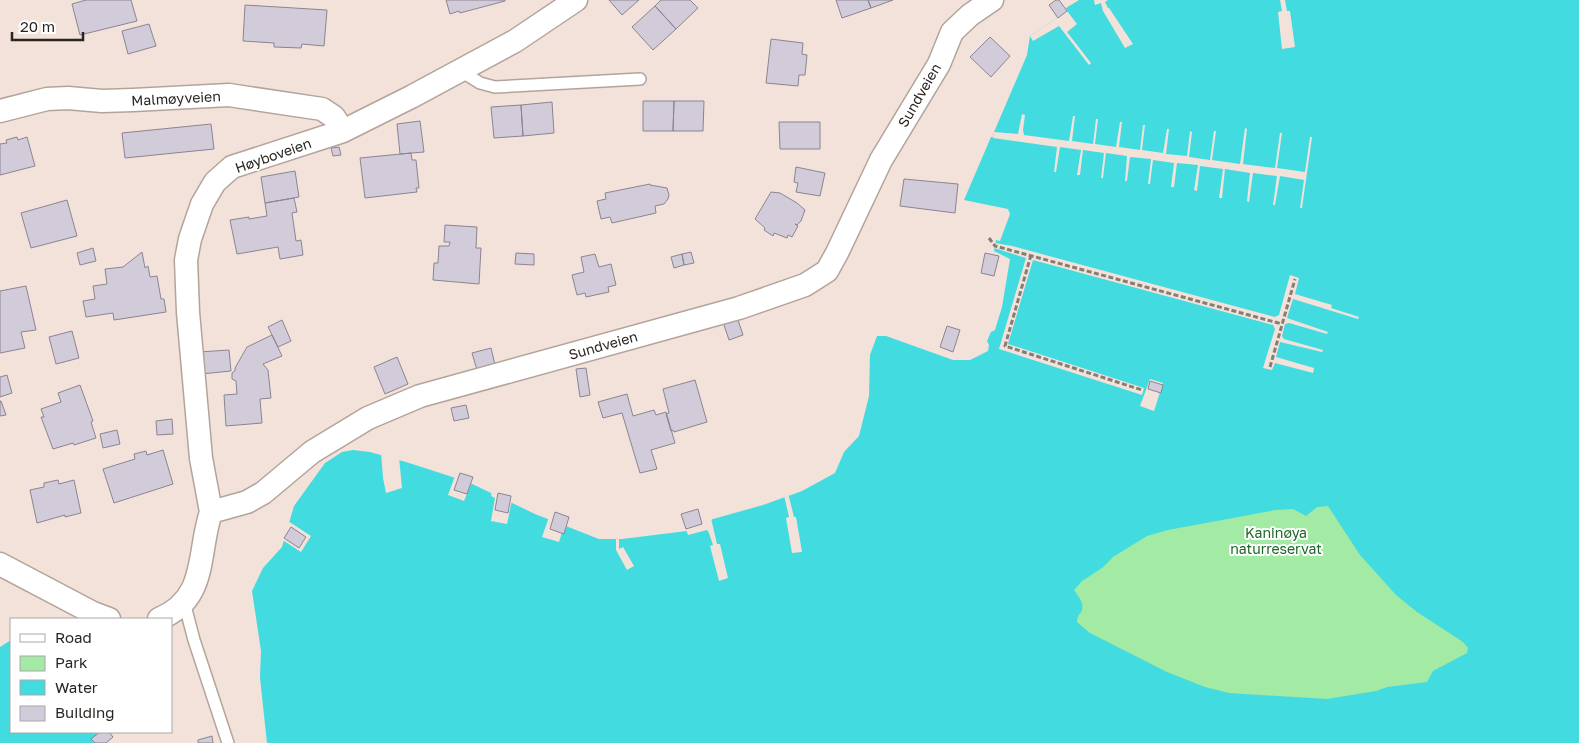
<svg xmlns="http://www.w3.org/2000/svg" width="1579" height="743" viewBox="0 0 1579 743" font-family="'Golos Text',sans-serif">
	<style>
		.green { fill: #a3eaa5 }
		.water { fill: #42dbe0; fill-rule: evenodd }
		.pier { fill: #f2e2d9 }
		.building { fill: #d2cbd9; stroke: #8b8492 }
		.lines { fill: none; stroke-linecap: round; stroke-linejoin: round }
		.service-casing { stroke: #b3a49b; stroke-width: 14 }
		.minor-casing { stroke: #b3a49b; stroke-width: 25 }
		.path { stroke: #877c76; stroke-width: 3; stroke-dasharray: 5 2.5; stroke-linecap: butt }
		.service { stroke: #fff; stroke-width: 11 }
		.minor { stroke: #fff; stroke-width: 22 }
		.labels { text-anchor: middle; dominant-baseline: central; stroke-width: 4; stroke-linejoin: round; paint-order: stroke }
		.street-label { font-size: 14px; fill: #2a2521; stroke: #fff }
		.park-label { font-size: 14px; fill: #1b6726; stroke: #fff }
	</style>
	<rect width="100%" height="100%" fill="#f2e2d9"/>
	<path class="green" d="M1370,333l209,410h-603l-49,-254z"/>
	<path class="water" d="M1079,0h500v743h-1312l-7,-65 1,-27 -9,-60 11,-23 19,-21 12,-41 31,-43 17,-11 11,-2 17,2 36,10 62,20 67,32 64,25h23l65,-8 26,-12 50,-14 39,-14 33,-18 9,-21 15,-16 10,-40 1,-41 7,-19h9l67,24h17l18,-9 1,-6 -2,-4 4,-9 4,-2 7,-23 8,-48 -16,-8 2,-11 4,1 10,-27 -2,-5 -44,-9 27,-63h2l1,-5 33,-77 3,-19 37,-25 -1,-3zM1328,506l32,49 36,40 21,17 46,30 5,6 -1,5 -34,18 -6,11 -40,5 -11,4 -49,8 -98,-6 -24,-6 -38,-15 -77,-39 -13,-11c0,-7 3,-7 5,-12 2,-8 -4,-14 -8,-20l8,-9 20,-13 11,-11 34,-21 21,-6 108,-20 17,-1 13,7 11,-9z
		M11,640v92h84l9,11h-104v-96z"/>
	<path class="pier" d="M1094,0h14l-3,2 3,6h1l24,36 -8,4 -22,-37 -2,-8 -6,2z
		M1280,0h5l2,11h3l5,36 -13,2 -4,-37 4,-1z
		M1067,11l10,13 -10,8 24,31 -2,2 -30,-39 -26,15 -3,-5z
		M1022,114l3,1 -2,15 1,5 45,6 4,-25h2l-3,25 21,3 3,-25h2l-3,25 21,3 4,-25h2l-3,25 21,3 3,-25h2l-3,25 21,3 4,-24h2l-3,25 21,2 3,-25 2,1 -3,25 21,3 4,-29h2l-4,29 28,4 5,-36 2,1 -4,35 32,4 5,-35h2l-5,35 28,4 5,-35h2l-10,71h-2l4,-28 -24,-4 -5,29h-2l4,-29 -24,-3 -4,29 -2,-1 3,-28 -25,-4 -3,29h-3l4,-29 -23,-3 -3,25 -3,-1 4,-25 -21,-2 -3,24h-3l3,-24 -21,-3 -3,24h-2l3,-25 -21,-2 -3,24h-2l2,-25 -21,-3 -3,25h-2l3,-25 -21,-3 -3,25h-3l4,-25 -21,-3 -4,25h-2l3,-25 -64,-9 1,-6 24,2z
		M995,243l17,3 263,71 4,-2 11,-40 9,3 -4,16 37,11 -1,3 28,9 -1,2 -65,-20 -6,19 41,14 -1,2 -38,-11 -4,1 -3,12 2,3 39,11 -1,2 -42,-10 -4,15 38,11 -1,5 -38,-10 -3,7 -9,-2 12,-39 -2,-4 -240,-65 -25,84 136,44 -2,7 -143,-46 27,-91 -32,-10z
		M1150,379l13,4 -9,28 -14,-5z
		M381,452l18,5 3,31 -16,5 -3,-15z
		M455,476l17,6 -8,19 -16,-6z
		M492,491l20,9 -5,24 -16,-3 4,-23 -4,-2z
		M788,493l6,24h2l6,35 -10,1 -6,-35 3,-1 -5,-22z
		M549,517l16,6 -6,19 -17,-5z
		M711,518l6,26h3l8,34 -9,3 -9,-35 3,-1 -4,-12 -2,-3 -19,5 -2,-6z
		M288,521l23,15 -10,16 -20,-13z
		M616,536h3v13l4,-2 11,19 -7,4 -11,-20z"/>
	<path class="building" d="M86,0h45l6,21 -57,14 -8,-31z
		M446,0h59v1l-45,12 -1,-2 -9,3z
		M609,0h30l-17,15z
		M661,0h29l8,8 -22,21 -21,-23z
		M836,0h32l3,8 -29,10z
		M868,0h25l-22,8z
		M1056,0h3l8,11 -9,7 -9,-13z
		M245,5l82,5 -3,36 -22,-2 -1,4 -27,-1v-4l-31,-2z
		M655,6l21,23 -23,21 -21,-23z
		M149,24l7,22 -28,8 -6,-23z
		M990,37l20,19 -19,21 -21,-20z
		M771,39l32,4 -1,11 5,1 -2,20h-6l-1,11 -32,-3z
		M643,101h31l-1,30h-30z
		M674,101h30l-1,30h-30z
		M552,102l2,31 -31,3 -2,-31z
		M521,105l2,31 -29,2 -3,-31z
		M420,121l4,31 -24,2 -3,-30z
		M779,122h41v27h-40z
		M211,124l3,25 -89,9 -3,-25z
		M17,137l1,3 9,-3 8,29 -35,9v-31l7,-1 -1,-3z
		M339,147l2,8 -8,1 -2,-8z
		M411,153l1,7h4l3,28h-3l1,4 -52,6 -5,-40z
		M796,167l29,6 -5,23 -24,-4 2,-9 -4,-1z
		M295,171l4,26 -34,6 -4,-26z
		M904,179l54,5 -3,29 -55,-7z
		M650,184v1l17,3 2,7 -1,4 -4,5 -9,2 1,7 -44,10 -2,-6 -9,2 -4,-18 9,-2 -1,-6z
		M771,192l9,1 17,10 8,7 -4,11 -4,4 -2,-1 3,2 -6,11 -4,-2 -1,3 -13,-5 -1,3 -9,-6 1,-2 -10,-9z
		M294,198l3,14 -5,1 4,28 5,-1 2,15 -23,4 -2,-12 -41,7 -7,-34 19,-3v2l18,-3 -2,-13z
		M67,200l10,36 -46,12 -10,-35z
		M445,225l32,2 -1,21h5l-2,36 -46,-4 1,-17h4l1,-17h10l1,-4h-6z
		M93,248l3,13 -16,4 -3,-12z
		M142,252l3,16 3,-2 2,11 7,-1 4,23h3l2,13 -52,8 -1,-7 -27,4 -3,-16 12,-2 -2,-13 14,-2 -2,-15 18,-2z
		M691,252l3,11 -10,2 -2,-11z
		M516,253l18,1v11l-19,-1z
		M985,253l14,3 -5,20 -13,-3z
		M595,254l4,13 12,-3 5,21 -8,2 1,5 -23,5 -1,-4 -8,2 -5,-20 12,-3 -3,-15z
		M682,254l2,11 -10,3 -3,-11z
		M26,286l10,44 -15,2 4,16 -25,5v-62z
		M737,317l6,18 -14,5 -6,-18z
		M282,320l9,21 -13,6 -10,-20z
		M947,326l13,4 -7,22 -13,-5z
		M72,331l7,27 -23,6 -7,-27z
		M272,335l10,21 -19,8 5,6 3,28 -11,1 2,24 -36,3 -2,-31 13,-1 -1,-13 -4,-2v-6l3,-2v-3l12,-21z
		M491,348l4,17 -18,5 -5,-17z
		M229,350l2,21 -30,3 -2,-22z
		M397,357l11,27 -23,10 -11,-27z
		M586,368l4,27 -10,2 -4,-28z
		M7,375l5,18 -12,4v-20z
		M695,380l12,42 -33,10 -1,-2 -2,1 -5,-17 3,-1 -6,-24z
		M1150,381l13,4 -2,8 -13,-4z
		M80,385l13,36 -2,1 5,16 -22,7 -1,-2 -20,6 -12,-32h3l-3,-8 20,-7 -3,-9z
		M627,394l6,22 21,-6 2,5 10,-3 9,31 -24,7 6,19 -17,4 -18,-60 -19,5 -5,-16z
		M0,401h1l5,14 -6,1z
		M466,405l3,13 -15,3 -3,-13z
		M172,419l1,15 -16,1 -1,-14z
		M117,430l3,14 -17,4 -3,-14z
		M163,450l10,34 -59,19 -11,-34 32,-10 -1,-5 12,-3 1,4z
		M460,473l13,4 -6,17 -13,-4z
		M58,480l1,4 15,-4 7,33 -16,4v-2l-28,8 -7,-33 14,-3v-4z
		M498,493l13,3 -3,17 -13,-3z
		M698,509l4,15 -16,5 -5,-15z
		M555,512l14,5 -5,17 -14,-5z
		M291,527l15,10 -7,11 -15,-10z
		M100,732h9l4,5 -7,6h-11l-4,-4z
		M212,736l1,7h-15v-3z"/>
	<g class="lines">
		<defs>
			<path id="service" d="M461,71l19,12 15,4 145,-8
				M184,602l10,38 34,103"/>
			<path id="minor" d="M0,111l47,-12 21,-1 34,3 31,-1 96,-5 93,14 12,8 9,14
				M211,512l-10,-54 -13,-146 -2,-52 4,-21 12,-35 13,-22 17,-15 111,-36 68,-34 104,-56 61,-41
				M0,564l93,49 16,6
				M159,619c49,-20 38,-65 52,-107l36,-10 16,-9 49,-41 56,-34 52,-22 319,-88 66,-23 22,-14 10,-18 44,-93 58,-96 13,-32 18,-17 22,-15"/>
		</defs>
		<use href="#service" class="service-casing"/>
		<use href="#minor" class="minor-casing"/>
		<path class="path" d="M989,238l6,8 287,78
			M1031,255l-26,91 137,44
			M1270,367l25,-88"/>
		<use href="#service" class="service"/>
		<use href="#minor" class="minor"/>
	</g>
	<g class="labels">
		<g class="street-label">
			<text transform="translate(919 95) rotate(-60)">Sundveien</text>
			<text transform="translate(176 98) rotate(-3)">Malmøyveien</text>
			<text transform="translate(273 155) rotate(-19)">Høyboveien</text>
			<text transform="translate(603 345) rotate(-16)">Sundveien</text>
		</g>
		<g class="park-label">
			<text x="1276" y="532">Kaninøya<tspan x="1276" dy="16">naturreservat</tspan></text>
		</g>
	</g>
	<rect x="10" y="618" width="162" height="115" fill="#ffffff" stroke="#aaa8a6"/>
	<rect x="20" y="634" width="25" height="8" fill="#ffffff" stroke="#aaa8a6"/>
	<text x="55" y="643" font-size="15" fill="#2a2521">Road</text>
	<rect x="20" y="656" width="25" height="15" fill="#a3eaa5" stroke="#aaa8a6"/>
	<text x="55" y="668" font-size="15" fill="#2a2521">Park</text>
	<rect x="20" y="680" width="25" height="15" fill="#42dbe0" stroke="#aaa8a6"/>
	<text x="55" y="693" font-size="15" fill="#2a2521">Water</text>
	<rect x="20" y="706" width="25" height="15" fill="#d2cbd9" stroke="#aaa8a6"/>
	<text x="55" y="718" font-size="15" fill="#2a2521">Building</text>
	<path d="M12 32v8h71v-8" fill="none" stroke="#2a2521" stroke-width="2.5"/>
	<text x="20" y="32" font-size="15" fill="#2a2521" stroke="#ffffff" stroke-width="4" paint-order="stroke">20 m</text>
</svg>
